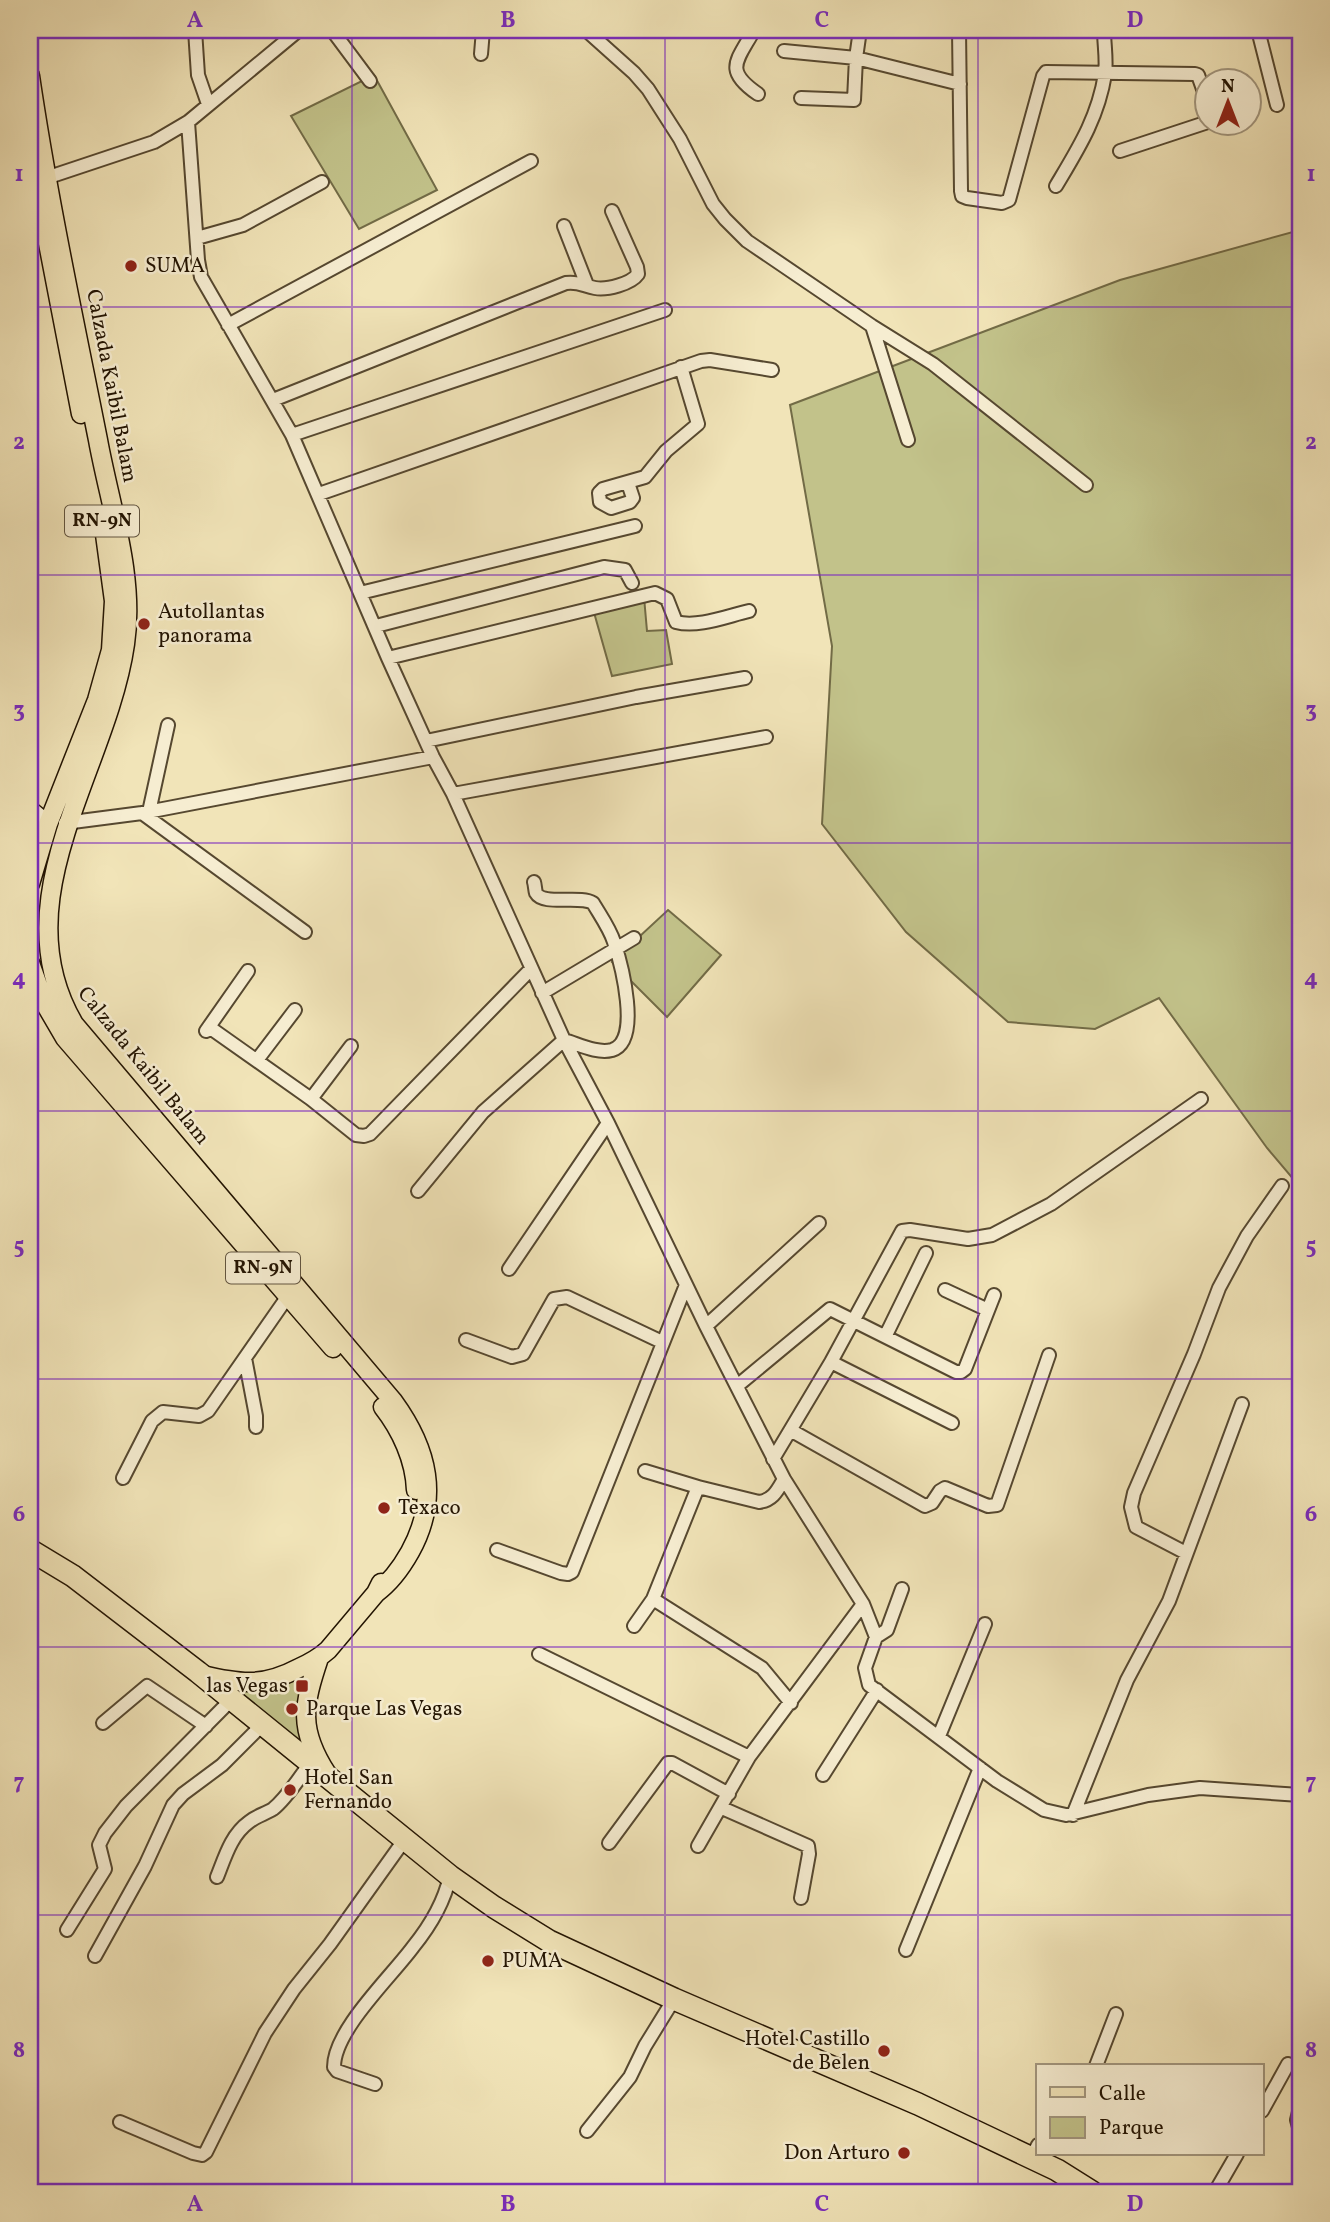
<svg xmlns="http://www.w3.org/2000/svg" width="1330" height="2222" viewBox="0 0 1330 2222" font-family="Vollkorn,serif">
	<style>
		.green { fill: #c2c28a; stroke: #726b46; stroke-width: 2 }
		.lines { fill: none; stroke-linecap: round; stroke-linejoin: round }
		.street-casing { stroke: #564830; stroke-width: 16 }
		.secondary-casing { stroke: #231402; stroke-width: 19 }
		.primary-casing { stroke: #231402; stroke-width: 21 }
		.highway-casing { stroke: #231402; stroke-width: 24 }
		.street { stroke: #f6edd1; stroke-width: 12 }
		.secondary { stroke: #f6edd1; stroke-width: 16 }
		.primary { stroke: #f1e4b8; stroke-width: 18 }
		.highway { stroke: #f1e4b8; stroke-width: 21 }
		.grid { fill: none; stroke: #7b2cbf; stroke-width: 2; stroke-opacity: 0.55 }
		.poi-dot { fill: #8f2418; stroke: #f6edd1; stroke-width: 2.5 }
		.labels { text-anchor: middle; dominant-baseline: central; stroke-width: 5; stroke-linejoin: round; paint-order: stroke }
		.shield { fill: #f6edd1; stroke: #625540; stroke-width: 2 }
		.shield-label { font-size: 19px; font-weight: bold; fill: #231402 }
		.poi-label { font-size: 21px; fill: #231402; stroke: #f6edd1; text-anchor: start }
		.street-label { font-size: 21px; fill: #231402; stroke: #f6edd1 }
		.neatline { fill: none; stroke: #7b2cbf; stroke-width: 2.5 }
		.grid-label { font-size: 23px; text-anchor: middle; font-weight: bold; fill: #7b2cbf }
	</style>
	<rect width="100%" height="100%" fill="#f1e4b8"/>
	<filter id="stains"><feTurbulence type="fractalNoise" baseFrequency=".00286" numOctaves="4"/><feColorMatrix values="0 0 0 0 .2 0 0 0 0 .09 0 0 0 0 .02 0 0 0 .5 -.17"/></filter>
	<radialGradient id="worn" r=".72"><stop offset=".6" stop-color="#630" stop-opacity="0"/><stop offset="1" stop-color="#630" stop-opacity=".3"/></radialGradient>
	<path class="green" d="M374,75l63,115 -78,39 -68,-113z
		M1300,230v957l-33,-39 -108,-150 -64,31 -87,-7 -102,-90 -84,-108 10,-178 -42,-241 330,-125z
		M644,597l3,34 19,-1 6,34 -60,12 -19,-67z
		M668,910l53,45 -54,62 -55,-55z
		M316,1661l-3,93 -86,-65z"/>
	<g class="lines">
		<defs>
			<path id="street" d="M195,30l3,45 10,29
				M332,30l38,51
				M586,30l48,43 14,16 32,50 33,65 12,15 22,22 125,85 61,38 153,121
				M754,30c-17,31 -31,40 4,64
				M860,30l-4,28 104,26
				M959,30l2,161 1,5 5,2 35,5 7,-3 34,-124 3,-4 149,2 3,1 10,28
				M1258,30l19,75
				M784,51l72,7 -2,42 -53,-2
				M481,54l2,-24
				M188,122l10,138 3,17 91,158 96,223 45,99 20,37 111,246 44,83 98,203 78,153 79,125 13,33 -11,31 4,17 128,96 47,29 22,5 82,-20 52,-7 100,7
				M1120,151l88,-29
				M40,180l114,-38 34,-20 111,-92
				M1056,186c22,-37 42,-68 49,-112 2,-14 -1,-30 -1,-44
				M564,226l23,59
				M197,238l46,-13 79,-43
				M228,325l303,-164
				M872,326l36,114
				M273,400l293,-117c12,-2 18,3 29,5 12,2 36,-4 43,-14l-1,-7 -25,-56
				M292,435l373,-125
				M628,483l5,15 -3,4 -19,6 -11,-6 -1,-9 4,-4 42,-12 21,-26 32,-27 -17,-57
				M319,494l382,-133 9,-1 62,10
				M360,593l275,-67
				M376,626l228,-59 21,3 7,13
				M388,658l267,-65 12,6 9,23c22,6 51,-6 73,-11
				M426,741l210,-44 109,-19
				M453,794l313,-57
				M149,812l19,-87
				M142,813l163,119
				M65,823l77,-10 291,-56
				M542,993l92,-55
				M209,1027l102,72 45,36 8,1 6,-2 161,-165
				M206,1031l42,-60
				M257,1060l38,-50
				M311,1099l40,-53
				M418,1191l65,-79 81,-72c14,4 33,14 48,10 30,-9 9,-87 2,-108 -4,-13 -14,-27 -21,-39 -13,-8 -50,3 -57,-10 -1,-3 -1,-8 -2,-11
				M509,1269l99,-146
				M945,1290l43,20
				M706,1326l113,-103
				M886,1335l40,-82
				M466,1340l46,17 11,-3 31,-55 13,-2 95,45
				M245,1358l11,58v11
				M831,1362l121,61
				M737,1386l93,-77 126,63h5l4,-3 29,-74
				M792,1431l133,75 7,-3 8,-12 5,-3 43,18 9,-1 52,-150
				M773,1459l58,-97 71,-131 8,-1 58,9 24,-4 59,-31 150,-105
				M645,1471l53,16
				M123,1478l29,-57 11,-9 36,4 9,-5 80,-115
				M497,1550l64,23 7,1 4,-2 114,-287
				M1186,1553l-50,-26 -5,-20 3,-14 60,-139 25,-66 28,-52 35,-50
				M653,1599l109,69 29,35
				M634,1626l19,-27 45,-112 61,15c14,-2 18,-11 25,-23
				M876,1637l11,-7 15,-41
				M539,1654l210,103
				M103,1723l44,-37 59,40
				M939,1736l46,-112
				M823,1775l54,-85
				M722,1808l86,38 1,8 -8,44
				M1073,1815l54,-135 42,-79 73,-197
				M609,1843l59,-80h4l57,31
				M698,1846l51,-89 114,-153
				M217,1877c8,-20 14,-42 32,-55 7,-6 16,-8 24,-13 15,-12 26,-32 38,-46
				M67,1930l38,-61 -6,-24 6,-12 21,-27 106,-107
				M906,1950l74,-182
				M95,1956l50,-90 28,-61 10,-11 39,-29 41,-41
				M1096,2066l20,-52
				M375,2084l-38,-13 -3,-4c0,-37 57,-90 79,-120 17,-21 31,-44 37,-71
				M1300,2108l-3,12 3,11
				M1262,2111l26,-47
				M120,2122l73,31 9,2 4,-3 59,-119 29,-44 36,-45 75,-105
				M587,2131l43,-54 15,-31 29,-47
				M1031,2158l7,-13
				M1215,2192l22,-38"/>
			<path id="secondary" d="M30,809l18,15"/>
			<path id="primary" d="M30,76c18,122 44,243 68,364 12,66 37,136 27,204 -18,126 -125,255 -51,380l319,377c35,48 47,97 17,151 -9,16 -19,30 -34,41
				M30,150l51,264
				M30,884l18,-60 49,-124 14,-50 3,-49 -10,-74
				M30,963l14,39 21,36 268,310
				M383,1407c18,23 32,53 33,83
				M319,1658c-16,48 -21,71 8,116
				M202,1675c39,9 61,12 97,-7 11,-5 20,-10 29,-18l48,-57 5,-10"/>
			<path id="highway" d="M30,1550l43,26 125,96 252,204 44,31 55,34 125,58 244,105 139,66 35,22"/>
		</defs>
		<use href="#street" class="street-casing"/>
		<use href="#secondary" class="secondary-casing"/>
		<use href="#primary" class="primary-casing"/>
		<use href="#highway" class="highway-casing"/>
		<use href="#street" class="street"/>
		<use href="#secondary" class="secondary"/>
		<use href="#primary" class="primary"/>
		<use href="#highway" class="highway"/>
	</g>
	<path class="grid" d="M352,30v2162M665,30v2162M978,30v2162M30,307h1270M30,575h1270M30,843h1270M30,1111h1270M30,1379h1270M30,1647h1270M30,1915h1270"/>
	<g class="poi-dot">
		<circle cx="131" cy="266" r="7"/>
		<circle cx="144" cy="624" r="7"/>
		<circle cx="384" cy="1508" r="7"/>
		<rect x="295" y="1679" width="14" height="14" rx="3.5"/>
		<circle cx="292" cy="1709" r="7"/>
		<circle cx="290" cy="1790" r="7"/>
		<circle cx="488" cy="1961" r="7"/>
		<circle cx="884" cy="2051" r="7"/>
		<circle cx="904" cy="2153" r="7"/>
	</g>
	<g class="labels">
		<g class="shield">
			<rect x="65" y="505.5" width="74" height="31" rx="5"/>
			<rect x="226" y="1252.5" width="74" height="31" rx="5"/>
		</g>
		<g class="shield-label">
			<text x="102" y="521">RN-9N</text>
			<text x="263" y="1268">RN-9N</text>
		</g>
		<g class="poi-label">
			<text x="145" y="266">SUMA</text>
			<text x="158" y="612">Autollantas<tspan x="158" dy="24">panorama</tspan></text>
			<text x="398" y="1508">Texaco</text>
			<text x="288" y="1686" text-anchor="end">las Vegas</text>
			<text x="306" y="1709">Parque Las Vegas</text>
			<text x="304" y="1778">Hotel San<tspan x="304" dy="24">Fernando</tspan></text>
			<text x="502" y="1961">PUMA</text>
			<text x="870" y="2039" text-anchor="end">Hotel Castillo<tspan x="870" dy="24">de Belen</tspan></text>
			<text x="890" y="2153" text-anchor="end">Don Arturo</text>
		</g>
		<g class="street-label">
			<text transform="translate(111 386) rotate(79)">Calzada Kaibil Balam</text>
			<text transform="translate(143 1066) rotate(51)">Calzada Kaibil Balam</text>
		</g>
	</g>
	<rect width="1330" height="2222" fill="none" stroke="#f1e4b8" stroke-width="77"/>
	<rect x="1036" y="2064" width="228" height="91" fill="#f6edd1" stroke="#a2967e" stroke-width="2"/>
	<rect x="1050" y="2087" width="35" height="10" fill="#f1e4b8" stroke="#a2967e" stroke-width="2"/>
	<text x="1099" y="2100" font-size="21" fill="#231402">Calle</text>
	<rect x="1050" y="2117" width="35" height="21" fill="#c2c28a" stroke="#a2967e" stroke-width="2"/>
	<text x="1099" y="2134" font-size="21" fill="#231402">Parque</text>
	<g transform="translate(1228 102)"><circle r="33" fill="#f6edd1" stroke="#a2967e" stroke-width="2"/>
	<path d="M0-5L12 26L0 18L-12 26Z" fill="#8f2418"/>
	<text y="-10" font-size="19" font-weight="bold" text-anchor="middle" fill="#231402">N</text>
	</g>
	<rect x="38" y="38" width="1254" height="2146" class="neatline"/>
	<g class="grid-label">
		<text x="195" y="27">A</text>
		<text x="508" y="27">B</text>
		<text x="822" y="27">C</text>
		<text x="1135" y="27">D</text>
		<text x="19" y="181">1</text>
		<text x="1311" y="181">1</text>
		<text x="19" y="449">2</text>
		<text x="1311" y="449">2</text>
		<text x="19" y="717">3</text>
		<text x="1311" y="717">3</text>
		<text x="19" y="985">4</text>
		<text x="1311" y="985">4</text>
		<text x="19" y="1253">5</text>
		<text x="1311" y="1253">5</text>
		<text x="19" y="1521">6</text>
		<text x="1311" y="1521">6</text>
		<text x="19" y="1789">7</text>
		<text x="1311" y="1789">7</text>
		<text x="19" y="2057">8</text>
		<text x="1311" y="2057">8</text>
		<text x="195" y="2211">A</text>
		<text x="508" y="2211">B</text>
		<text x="822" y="2211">C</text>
		<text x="1135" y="2211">D</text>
	</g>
	<rect width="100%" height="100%" filter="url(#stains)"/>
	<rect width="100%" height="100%" fill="url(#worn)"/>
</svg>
